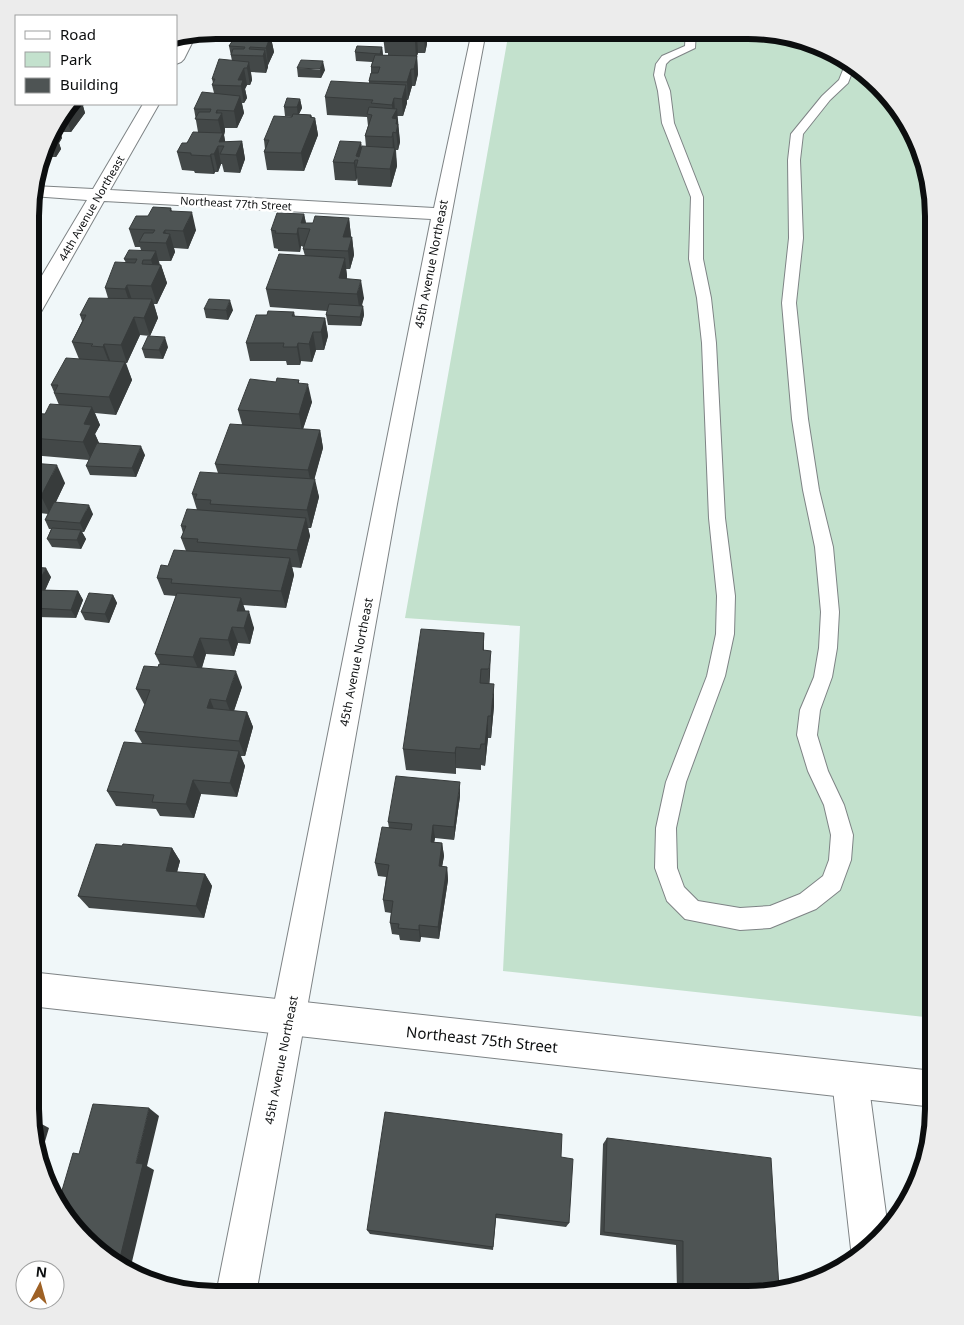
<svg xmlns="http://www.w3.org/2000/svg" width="964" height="1325" viewBox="0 0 964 1325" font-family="'Noto Sans',sans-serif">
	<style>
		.green { fill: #c3e1cd }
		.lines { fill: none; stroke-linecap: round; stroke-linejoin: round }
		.service-casing { stroke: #7e8385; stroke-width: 2 }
		.minor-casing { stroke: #7e8385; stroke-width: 2 }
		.secondary-casing { stroke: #7e8385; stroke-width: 2 }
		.service { fill: #fff; fill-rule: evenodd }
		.minor { fill: #fff; fill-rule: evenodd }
		.secondary { fill: #fff; fill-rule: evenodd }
		.wall { fill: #434848 }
		.shaded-wall { fill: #373b3b }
		.building { fill: #4e5454; stroke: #373b3b }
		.labels { text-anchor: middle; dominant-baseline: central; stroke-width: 5; stroke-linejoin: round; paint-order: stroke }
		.far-street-label { font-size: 11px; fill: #0c0e0f; stroke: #fff }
		.street-label { font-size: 12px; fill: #0c0e0f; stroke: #fff }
		.near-street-label { font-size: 15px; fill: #0c0e0f; stroke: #fff }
		.rim { fill: none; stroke: #0c0e0f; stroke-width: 6 }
	</style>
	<rect width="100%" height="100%" fill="#f0f7f9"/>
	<path class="green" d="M509,31l264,1 46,12 42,24 54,66 19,82v802l-431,-47 17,-345 -115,-8z"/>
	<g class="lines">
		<defs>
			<path id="service" d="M686,31h10l-1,17 -25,12 -4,4 -2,11 6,16 4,32 29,74v62l8,39 5,45 9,175 10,78 -1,38 -9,42 -39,106 -10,46 1,40 7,19 14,14 42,7 30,-2 30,-12 23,-18 6,-16 2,-25 -7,-30 -16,-34 -11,-36 3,-25 14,-33 5,-29 2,-36 -6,-65 -12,-57 -11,-71 -10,-116 7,-65 -1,-78 3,-26 31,-38 17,-16 8,-20 8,5 -7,18 -18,17 -27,34 -3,26 3,78 -7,65 12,116 11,71 14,57 6,65 -2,36 -5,29 -12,33 -3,25 11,36 16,34 9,30 -2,25 -11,30 -24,19 -46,19 -30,2 -55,-11 -18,-18 -12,-33 1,-40 10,-46 41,-106 9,-42 1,-38 -8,-78 -7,-175 -5,-45 -8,-39 2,-62 -29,-74 -4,-32 -4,-16 2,-11 6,-8 23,-10z"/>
			<path id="minor" d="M472,31h14l-89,473 -141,790h-40l215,-1075 -327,-18 -63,111 -3,4 -7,2v-24l56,-94 -55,-4 2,-10 59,3 50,-85h16l-49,86 324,18z
				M197,33l-13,26 -3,3 -5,2v-19l5,-9z
				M850,1062l13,5 5,13 20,149 -18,20 -14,10 -5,-10 -19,-169 5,-13z"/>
			<path id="secondary" d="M30,972l904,99v36l-904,-101z"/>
		</defs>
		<use href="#service" class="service-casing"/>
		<use href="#minor" class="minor-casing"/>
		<use href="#secondary" class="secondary-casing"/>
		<use href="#service" class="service"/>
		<use href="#minor" class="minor"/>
		<use href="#secondary" class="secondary"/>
	</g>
	<path class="wall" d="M239,30h36l-4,8 3,14 -6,13v2l-2,6 -15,-1 1,8 -2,5h-3l-2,4 2,9 -3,5h-2l2,10 -7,15h-12v3l-1,4 1,7 17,-1 3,18 -5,14 -16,-1 -2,-8h-1l-3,8h-3l-1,2 -19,-1 -1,-2 -12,-1 -5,-18 21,-20 -4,-23 20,-16 -2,-8 1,-2 -1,-4 20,-18 -3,-15 10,-15z
		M385,30l42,1v13l-2,9h-7l-1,3 1,18 -3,12h-3l-4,14h-1v3l-4,13h-6l3,26 -2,8h-2l1,16 -6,21 -33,-2 -1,-7 -1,3 -21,-1 -2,-18 28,-20 1,7 4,-2 -1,-11 3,-10 -1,-9 -40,-2 -2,-18 44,-14v-2l2,-8v-6l1,-5 -16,-1 -1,-9 27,-5 1,8h5v-2h-3l-2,-17z
		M297,68l28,2 -4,8 -23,-1z
		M300,99l2,9 -3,6 12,1 1,2 3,1 3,17 -14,36 -37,-1 -3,-18 1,-3 -1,-9 28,-23 -7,-1 -1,-9z
		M71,104h13l-1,2 2,7 -14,19h-11l2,6 -3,5 2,6 -5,8h-13l12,-34z
		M171,208l1,3 24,19 -8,19 -14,-1 1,4 -4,9h-12l1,4h1l6,18 -10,21h-3l4,14 -8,18 -10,-1 -13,28h-1l6,17 -16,35 -21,-2 5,12 -5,9 4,9 46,12 -9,22 -46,-2 -4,-9 3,-6 -58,-5v-40l14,-1 14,-9 -5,-12v-1l-3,-7 28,-26 -7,-17 10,-21 -2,-6 28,-17 -3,-10 21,-25 -2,-4 17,-9 -1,-3h-5l-6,-18 19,-13z
		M304,214l2,9h7l36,-5 2,19h1l2,18 -4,14h-4l1,7v3l17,19 -3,7 2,1 1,9 -3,11 -33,-1 -2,-10 1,-4 -57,-4 -4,-18 39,-33 -2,-7 1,-2 -3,-1 -1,6 -22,-1v-2l-4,-1 -3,-18z
		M204,309l29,1 -5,10 -22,-2z
		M294,312l1,4 30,2 3,18 -4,14h-8l-4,12 -11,-1 -1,4h-13l-1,-4h-36l-4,-18 21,-28z
		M168,347l-5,12 -18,-1 -3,-9z
		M299,380v3l13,19 -9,27 17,1 3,18 -9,31 5,18 -8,31h-3l2,8 -9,32 -9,-1 2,8 -8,33 -43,-3 2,6 9,17 -4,16 -12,-1 -4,13 -28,-2 -4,14 40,19 -8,24 13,1 6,15 -8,29h-5l5,10 -8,31 -36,-3 -7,24 -34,-2 -4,-7 -40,-3 -9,-15 35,-48 -7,-12 10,-27h-1l-8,-15 22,-22 2,-3 -5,-10 21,-58 -12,-1 -7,-17 11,-12 18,-15 -5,-13 2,-5 -2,-7 16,-16 -5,-16 26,-21 -3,-9 27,-40 -4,-14 38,-28z
		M31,463l34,20 -9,19 37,12 -9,18h-2l4,7 -5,10 -29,-2 -5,-8 4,-10h-2l-4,-9 3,-6 -17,-2z
		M31,532l11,20 -7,15 16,10 -6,13 33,1 5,9 -7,18 -39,-1 -5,-9 6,-16h-7z
		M113,595l4,8 -8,20 -24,-3 -4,-8z
		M484,633v17l6,24 -1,10 5,22 -3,32h-3l-3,28 -4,-1v5l-25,-2v6l-50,-4 -3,-21z
		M460,796l-6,44 -19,-2 -1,4 8,1 2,13 -2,10 5,1 1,13 -9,59 -18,-2 -1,5 -20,-2 -1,-5 -7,-1 -2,-11 1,-10 -6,-1 -2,-12 3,-23 -8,-1 -3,-13 14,-35 -1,-6z
		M122,846l50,2 8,13 -3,11 28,2 7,12 -8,32 -115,-10 -11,-12z
		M607,1138l141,157h-33l-38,-5 -1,-45 -76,-10 3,-91z
		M561,1157l8,66 -3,4 -70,-9 -3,32 -123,-16 -3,-4z"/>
	<path class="shaded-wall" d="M266,30h9l-4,8 3,14 -6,13 -2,-17 2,-7z
		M425,31h2v13l-2,9 -1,-17z
		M417,36l1,17 -2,5 -1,-17z
		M382,47l1,9 -2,6 -1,-8z
		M265,50l3,17 -2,6 -3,-17z
		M417,56l1,18 -3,12 -1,-17z
		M323,61l2,9 -4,8 -1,-9z
		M249,62l3,18 -2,5 -3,-17z
		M244,68l3,17 -2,4 2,9 -3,5 -3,-17 -3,-6z
		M411,69l1,17 -4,14 -1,-18z
		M406,85l1,18 -4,13 -1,-17z
		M240,96l4,17 -7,15 -3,-17z
		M394,98l1,14 2,-3 3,33 -2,8 -2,-20 -3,2 2,18 -2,5 -1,-37 1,-2 -1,-11z
		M300,99l2,9 -4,8 -1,-9z
		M73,104h11l-1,2 2,7 -14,19 -6,-18z
		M217,110l2,9 3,-6 3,18 -1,4 3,16 -3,-5 -5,-4 3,-6 -4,-16 -2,-7z
		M311,115l2,10 2,-7 3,17 -14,36 -3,-18z
		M57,121l5,17 -3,5 2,6 -5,8 -6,-18 5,-16z
		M242,141l3,18 -5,14 -4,-18z
		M361,142l2,18h-5l-2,-4z
		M218,146l3,18 -3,8 -4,-18z
		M395,148l2,18 -6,21 -1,-18z
		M211,154l4,18 -1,2 -4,-18z
		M355,160l2,18 -1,3 -2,-18z
		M192,212l4,18 -8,19 -5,-18z
		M304,214l3,15 -6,-6z
		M349,218l2,18 -5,15 -3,-14z
		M298,228l3,18 -1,6 -3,-18z
		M165,230l2,9 3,-5 5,18 -4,9 -8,-28z
		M352,237l2,18 -4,14 -2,-18z
		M156,251l4,16 1,-2 6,18 -10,21 -6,-18 5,-10 -5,-16z
		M345,258l2,18 -5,17 -3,-15z
		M361,280l3,18 -4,15 -3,-19z
		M127,285l6,18 -2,4 -6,-18z
		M152,299l6,19 -8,18 -6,-18z
		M230,300l3,10 -5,10 -2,-10z
		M363,306l1,9 -3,11 -1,-9z
		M134,317l6,18 -13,28 -6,-18z
		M325,318l3,18 -4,14 -3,-18z
		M313,332l3,18 -4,12 -3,-18z
		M165,337l3,10 -5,12 -4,-9z
		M298,343l3,18 -1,4 -3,-18z
		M104,344l7,19 -1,2 -7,-18z
		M125,362l7,18 -16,35 -7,-18z
		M308,384l4,18 -10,30 -3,-18z
		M92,407l8,18 -5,9 4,9 -8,17 -8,-18 1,-18z
		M320,430l3,18 -11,40 -4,-18z
		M141,446l4,9 -9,22 -4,-9z
		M57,465l8,18 -15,31 -9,-18z
		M315,479l4,18 -8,31 -4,-18z
		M89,505l4,9 -9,18 -4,-9z
		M306,518l4,18 -9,32 -4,-18z
		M81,530l5,9 -5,10 -4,-9z
		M31,532l11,20 -8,15 -3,-6z
		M290,558l4,17 -8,33 -5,-17z
		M46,568l5,9 -7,16 -6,-9z
		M78,591l5,9 -7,18 -5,-8z
		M113,595l4,8 -8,20 -4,-9z
		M241,598l6,17 -10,-4z
		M249,611l5,17 -4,16 -6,-16z
		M232,627l6,16 -4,13 -6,-16z
		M484,633v23l-1,-6z
		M200,638l6,16 -6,19 -7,-16z
		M491,651l-1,23 -1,18v-23z
		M236,671l6,16 -10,29 -6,-15z
		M494,684v22l-3,32v-22z
		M210,699l6,15 -9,-6z
		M247,712l6,15 -8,29 -6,-15z
		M488,716v22l-3,28v-22z
		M456,747v27l-1,-21z
		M239,751l6,15 -8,31 -7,-14z
		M193,780l8,14 -7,24 -8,-14z
		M460,782v14l-6,44v-13z
		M433,825l2,13 -3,17 -1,-13z
		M442,843l2,13 -4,23 -1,-13z
		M172,848l8,13 -6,22 -8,-12z
		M447,867l1,13 -9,59 -1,-12z
		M205,874l7,12 -8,32 -8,-12z
		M419,925l2,12 -1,5 -1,-12z
		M149,1108l10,8 -12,50 7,4 -24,100 -12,-4 18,-103z
		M36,1121l13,7 -8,27 -7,-29z"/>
	<path class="building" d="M385,30l40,1 -1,5h-7l-2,5 -28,-1 1,-4h-5z
		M239,31l32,4 -5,13 -16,-1 -1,2 16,1 -2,6 -32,-1 2,-6h11l1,-2 -16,-1z
		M357,46l25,1 -2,7 -25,-2z
		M375,55l42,1 -3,13h-3l-4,13 -38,-1 2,-8h7l2,-6h-9z
		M219,59l30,3 -2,6h-3l-6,12h5l-2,6 -29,-1 3,-6h-3z
		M301,60l22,1 -3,8 -23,-1z
		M331,81l75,4 -4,14 -8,-1 -2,7 -21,-2 2,-3 -48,-3z
		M202,92l38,4 -6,15 -17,-1 -1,3h6l-4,7 -23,-1 4,-7h11l1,-3h-17z
		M287,98l13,1 -3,8h-13z
		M71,104h2l-8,10h-3z
		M369,107l28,2 -5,9 5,1 -1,5h2l-2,9 -3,-1 -1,5 -27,-1 7,-21 -5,-1z
		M293,114l18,1 -1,2 5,1 -14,35 -37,-1 5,-12h-5l10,-24 18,1z
		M52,131h3l-6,8z
		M193,132l30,1 -4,9 23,-1 -6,14 -16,-1 4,-8h-6l-4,8h-3l-1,2 -19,-1v-2l-14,-1 5,-9h5z
		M340,141l21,1 -5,14 3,1 3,-11 33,2 -5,21 -34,-2 2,-7h-3l-1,3 -21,-1z
		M153,207l18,1 -1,3 22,1 -9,19 -18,-1 -2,3 7,1 -4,9 -27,-1 5,-9h9l2,-3 -26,-1 7,-13h12z
		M277,213l27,1 -3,9h12l2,-7 34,2 -6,19h9l-4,14 -45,-2 7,-20 -12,-1 -1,6 -22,-1 1,-2 -5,-1z
		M129,250l27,1 -5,9h-8l-1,4 19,1 -10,21 -24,-1 -2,4 -20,-1 10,-26 20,1 2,-4h-13z
		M279,254l66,4 -6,20 22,2 -4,14 -91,-5z
		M89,298l63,1 -8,19 -10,-1 -13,28 -17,-1 -1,3 -12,-1 2,-2 -21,-2 14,-27h-6z
		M209,299l21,1 -4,10 -22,-1z
		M329,304l34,2 -3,11 -34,-2z
		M268,311l26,1 -2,4 33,2 -4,14h-8l-4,12 -11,-1 -1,4h-14l1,-4h-38l10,-28h11z
		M148,336l17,1 -6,13 -17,-1z
		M66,358l59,4 -16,35 -55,-4 4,-8h-7z
		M277,378l22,2 -1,3 10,1 -9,30 -61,-4 12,-31 26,3z
		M50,404l42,3 -8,17 7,1 -8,17 -52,-4v-23l1,-2 13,1z
		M230,424l90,6 -12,40 -93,-6z
		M97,443l44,3 -9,22 -46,-2z
		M31,463l26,2 -16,31 -10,-1z
		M200,472l115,7 -8,31 -97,-6 1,-4 -16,-1 2,-5h-5z
		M54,502l35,3 -9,18 -35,-3z
		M187,509l119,9 -9,32 -100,-8 1,-3 -17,-1 5,-12h-5z
		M52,528l29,2 -4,10 -30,-1z
		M174,550l116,8 -9,33 -110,-8 1,-4 -15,-1 4,-13 7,1z
		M31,567l15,1 -8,16h-7z
		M40,590l38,1 -7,19 -39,-2z
		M89,593l24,2 -8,19 -24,-2z
		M177,593l64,5 -4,13h12l-5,17 -12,-1 -4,13 -28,-2 -7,19 -38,-3z
		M421,629l63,4 -1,17 8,1 -2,18h-8l-1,14 14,1 -3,32h-3l-3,28h-4l-1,5 -24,-2 -1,6 -52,-4z
		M159,664l77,7 -10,30 -16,-2 -3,9 40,4 -8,29 -104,-10 15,-41 -14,-1 8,-23 14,1z
		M124,742l115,9 -9,32 -37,-3 -7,24 -34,-2 2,-7 -47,-4z
		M396,776l64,6 -6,45 -21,-2 -2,17 11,1 -3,23 8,1 -9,60 -19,-2v5l-21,-2 1,-4 -9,-1 3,-22 -10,-1 6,-35 -14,-2 7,-36 29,3 1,-6 -24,-2z
		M96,844l26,2 1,-2 49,4 -6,23 39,3 -9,32 -118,-10z
		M93,1104l56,4 -13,55 7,1 -25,102 -6,-3 -36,-32 -18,-27 15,-51 6,1z
		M385,1112l177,22 -1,23 12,2 -4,64 -73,-9 -3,33 -126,-17z
		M33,1120l3,1 -2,5z
		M607,1138l164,20 8,130 -31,7h-12l-53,-7v-47l-79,-9z
		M370,1288l96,6h-97z"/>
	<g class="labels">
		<g class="far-street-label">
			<text transform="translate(236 203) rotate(3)">Northeast 77th Street</text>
			<text transform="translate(91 208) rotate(-60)">44th Avenue Northeast</text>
		</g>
		<g class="street-label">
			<text transform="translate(431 264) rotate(-79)">45th Avenue Northeast</text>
			<text transform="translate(356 662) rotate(-79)">45th Avenue Northeast</text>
			<text transform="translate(281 1060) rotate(-79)">45th Avenue Northeast</text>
		</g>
		<g class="near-street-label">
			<text transform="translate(482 1039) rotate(6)">Northeast 75th Street</text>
		</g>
	</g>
	<path d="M0 0H964V1325H0ZM216 39H748A177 177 0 0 1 925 216V1109A177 177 0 0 1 748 1286H216A177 177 0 0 1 39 1109V216A177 177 0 0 1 216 39Z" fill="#ececec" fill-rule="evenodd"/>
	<path class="rim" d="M216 39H748A177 177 0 0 1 925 216V1109A177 177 0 0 1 748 1286H216A177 177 0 0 1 39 1109V216A177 177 0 0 1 216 39Z"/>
	<rect x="15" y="15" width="162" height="90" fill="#ffffff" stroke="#9e9f9f"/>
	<rect x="25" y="31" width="25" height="8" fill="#ffffff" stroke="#9e9f9f"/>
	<text x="60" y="40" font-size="15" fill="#0c0e0f">Road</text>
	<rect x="25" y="52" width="25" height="15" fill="#c3e1cd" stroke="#9e9f9f"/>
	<text x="60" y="65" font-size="15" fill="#0c0e0f">Park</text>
	<rect x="25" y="78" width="25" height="15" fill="#4e5454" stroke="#9e9f9f"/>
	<text x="60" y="90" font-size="15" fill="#0c0e0f">Building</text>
	<g transform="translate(40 1285) rotate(6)"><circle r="24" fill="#ffffff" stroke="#9e9f9f"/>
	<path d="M0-4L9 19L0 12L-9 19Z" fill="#9e6125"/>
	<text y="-8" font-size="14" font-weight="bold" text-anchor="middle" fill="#0c0e0f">N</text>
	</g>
</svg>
